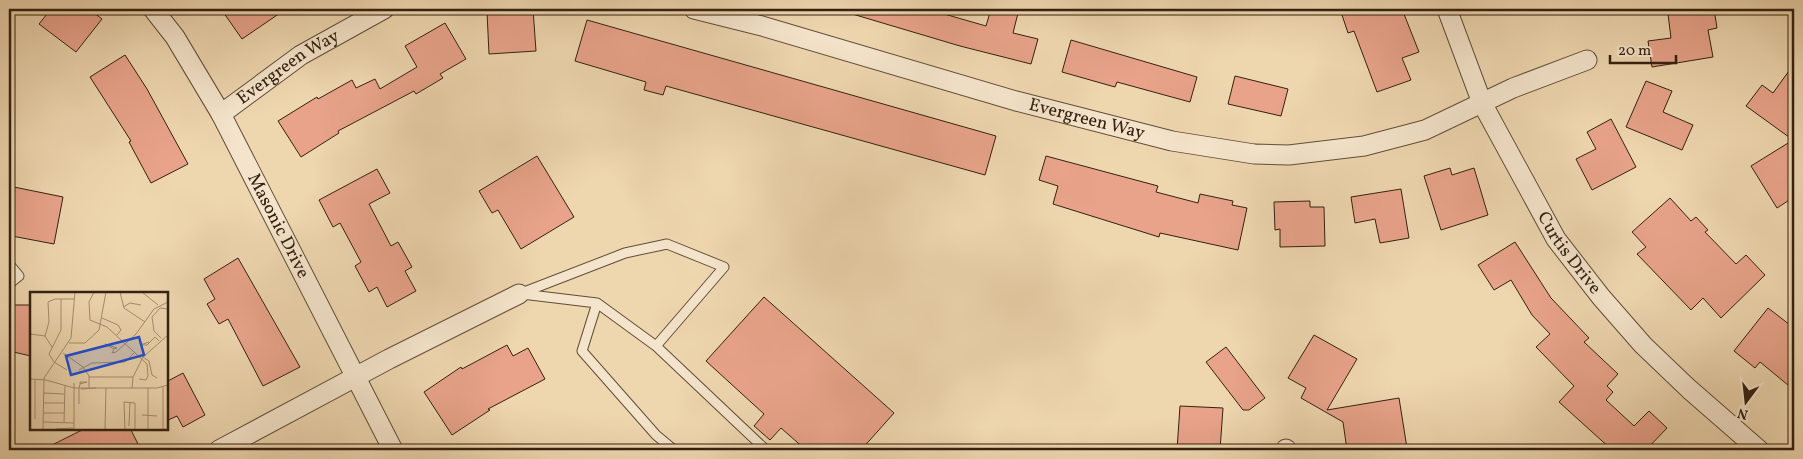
<svg xmlns="http://www.w3.org/2000/svg" width="1803" height="459" viewBox="0 0 1803 459" font-family="Vollkorn,serif">
	<style>
		.building { fill: #e8a38a; stroke: #342111 }
		.lines { fill: none; stroke-linecap: round; stroke-linejoin: round }
		.service-casing { stroke: #624e38; stroke-width: 11 }
		.minor-casing { stroke: #624e38; stroke-width: 21 }
		.service { stroke: #f4e4cb; stroke-width: 9 }
		.minor { stroke: #f4e4cb; stroke-width: 19 }
		.labels { text-anchor: middle; dominant-baseline: central; stroke-width: 5; stroke-linejoin: round; paint-order: stroke }
		.street-label { font-size: 18px; fill: #342111; stroke: #f4e4cb }
		.inset-road { fill: none; stroke: #a48e70; stroke-width: 1 }
		.view { fill: #1d4ed8; fill-opacity: 0.15; stroke: #1d4ed8; stroke-width: 2.5 }
		.inset-edge { fill: none; stroke: #342111; stroke-width: 2.5 }
	</style>
	<rect width="100%" height="100%" fill="#eed6af"/>
	<filter id="stains"><feTurbulence type="fractalNoise" baseFrequency=".004" numOctaves="4"/><feColorMatrix values="0 0 0 0 .2 0 0 0 0 .09 0 0 0 0 .02 0 0 0 .5 -.17"/></filter>
	<radialGradient id="worn" r=".72"><stop offset=".6" stop-color="#630" stop-opacity="0"/><stop offset="1" stop-color="#630" stop-opacity=".3"/></radialGradient>
	<path class="building" d="M51,9h38l13,10 -26,33 -37,-28z
		M221,9h65l-44,30z
		M533,9l3,42 -47,3 -2,-42z
		M850,9h77l59,17 5,-17h28l-6,24 25,6 -7,25 -71,-18 -111,-33z
		M1340,9h62l17,43 -17,6 9,22 -34,12 -23,-61 -6,2z
		M1700,9h14l3,19 -9,2 5,27 -61,10 -4,-26 23,-3 -3,-24z
		M587,20l409,116 -11,39 -319,-89 -3,9 -19,-5 2,-8 -71,-21z
		M445,23l21,36 -26,15 3,4 -27,16 -2,-3 -76,40 1,2 -38,24 -23,-36 39,-24 1,2 34,-19 4,8 19,-9 5,10 37,-22 -12,-21z
		M1071,40l126,37 -7,25 -73,-20 -2,5 -53,-15z
		M125,55l22,34 41,75 -37,19 -22,-41 2,-1 -41,-64z
		M1794,64v133l-17,11 -26,-42 42,-26 -47,-34 16,-21 11,8z
		M1235,76l53,13 -7,27 -53,-12z
		M1646,81l26,10 -9,21 30,13 -11,25 -56,-23z
		M1611,119l25,48 -44,23 -16,-31 20,-10 -9,-17z
		M537,156l37,61 -53,32 -23,-39 -6,3 -13,-22z
		M1046,156l112,30 -2,6 42,11 2,-9 33,7 -1,4 15,3 -9,42 -78,-17 -1,4 -106,-33 5,-18 -19,-6z
		M1450,168l2,7 22,-7 14,47 -47,15 -17,-54z
		M377,169l13,24 -21,11 22,42 7,-4 14,25 -7,4 11,20 -29,16 -10,-20 -8,5 -14,-26 6,-4 -21,-39 -7,4 -14,-27z
		M9,186l54,11 -9,47 -42,-8 2,-8 -5,-1z
		M1401,189l8,49 -29,5 -5,-24 -20,4 -4,-26z
		M1670,198l21,23 5,-4 12,13 -3,2 31,32 10,-9 19,20 -44,43 -18,-20 -12,12 -54,-56 9,-7 -14,-15z
		M1310,201v6h14l1,39 -45,1v-18l-5,1 -1,-28z
		M1515,242l36,56 38,40 -5,4 34,32 -11,12 6,6 -7,8 28,26 15,-15 18,17 -21,22h-34l-53,-48 15,-16 -38,-39 14,-13 -18,-19 -21,-35 -17,10 -16,-25z
		M238,258l62,109 -37,19 -35,-67 -9,5 -12,-20 8,-5 -11,-20z
		M764,297l130,116 -33,37h-55l-25,-22 -11,12 -16,-14 10,-12 -58,-53z
		M9,305h22v51l-22,-5z
		M1768,308l26,20v62l-34,-28 -5,6 -21,-17z
		M1314,335l43,24 -30,51 72,-12 8,50 -16,2h-44l-4,-28 -42,-24 5,-10 -18,-10z
		M507,345l6,11 15,-8 17,31 -57,30 2,1 -38,25 -28,-43 37,-25 1,2z
		M1226,347l39,51 -16,12h-6l-37,-48z
		M183,373l22,42 -22,12 -6,-11 -11,5v-39z
		M1180,406l43,2 -3,42h-43z
		M86,428h44l11,22h-99z"/>
	<g class="lines">
		<defs>
			<path id="service" d="M9,264l10,12 -10,8
				M519,294l106,-41 42,-9 57,23 -68,79
				M522,294l75,9
				M674,450l-18,-15 -74,-84 15,-48 59,43 110,104"/>
			<g id="minor">
				<path id="s1" d="M153,9l22,28 46,77 172,336"/>
				<path id="s2" d="M694,9l68,17 254,75 156,40 82,13 35,1 75,-9 61,-16 88,-42 74,-28"/>
				<path id="s3" d="M1447,9l35,94 74,136 45,58 42,48 46,44 70,61"/>
				<path id="s4" d="M221,114l80,-59 83,-46"/>
				<path d="M219,450l170,-91 130,-65"/>
				<path d="M1286,450v-1"/>
			</g>
		</defs>
		<use href="#service" class="service-casing"/>
		<use href="#minor" class="minor-casing"/>
		<use href="#service" class="service"/>
		<use href="#minor" class="minor"/>
	</g>
	<g class="labels">
		<g class="street-label">
			<text stroke="none"><textPath href="#s4" startOffset="82">Evergreen Way</textPath></text>
			<text stroke="none"><textPath href="#s2" startOffset="408">Evergreen Way</textPath></text>
			<text stroke="none"><textPath href="#s1" startOffset="251">Masonic Drive</textPath></text>
			<text stroke="none"><textPath href="#s3" startOffset="274">Curtis Drive</textPath></text>
		</g>
	</g>
	<g transform="translate(30 292)">
		<rect width="138" height="138" fill="#eed6af"/>
		<path class="inset-road" d="M64,0l-5,10 1,18 17,7 40,37 1,12 -2,4 -7,-1M90,0l4,16 21,14M112,0l16,13M31,7v31l-12,24 5,8 13,8M93,15l7,-4 11,2M72,26l16,7 3,5 -4,5M0,42l15,2M131,46l-7,-7 -2,-14 8,-9 8,1M119,50l-9,3h7l8,-8 4,4M39,51h16l14,-13 7,-38M22,55l-7,-11 4,-14 -1,-20 7,-3h19M84,57l3,-1 -12,-4 9,5 -2,4 4,-1 20,-18 18,-25 14,-7M33,61l20,14 6,9v12M113,65l6,4 3,14 5,3M49,78l13,-7 33,-1 9,-9M59,85h44M0,87l16,1 28,8h83l11,-3M102,96l1,-11 10,-20 25,-22M51,97l15,-1M14,101l20,1M14,111h20M49,112v-16l1,-4v-2h7l-7,2M13,121h21M112,123l15,1M5,127v-40M13,130l31,1M34,131l1,-37M99,134l1,-24M13,137l1,-51 27,-40 4,-46M26,137l17,-1M44,137v-46M75,137l1,-41M95,137l-1,-27 11,1v26M118,137v-41M133,137v-42"/>
		<path class="view" d="M109,45l5,18 -73,20 -5,-19z"/>
		<rect width="138" height="138" class="inset-edge"/>
	</g>
	<rect width="1803" height="459" fill="none" stroke="#eed6af" stroke-width="30"/>
	<rect x="10" y="10" width="1783" height="439" fill="none" stroke="#342111" stroke-width="2.5"/>
	<rect x="15" y="15" width="1773" height="429" fill="none" stroke="#342111"/>
	<g transform="translate(1746 402) rotate(195)" stroke="#f4e4cb" stroke-width="4" paint-order="stroke">
	<path d="M0-4L9 19L0 12L-9 19Z" fill="#342111"/>
	<text y="-8" font-size="14" font-weight="bold" text-anchor="middle" fill="#342111">N</text>
	</g>
	<path d="M1610 55v8h66v-8" fill="none" stroke="#342111" stroke-width="2.5"/>
	<text x="1618" y="55" font-size="15" fill="#342111" stroke="#f4e4cb" stroke-width="4" paint-order="stroke">20 m</text>
	<rect width="100%" height="100%" filter="url(#stains)"/>
	<rect width="100%" height="100%" fill="url(#worn)"/>
</svg>
